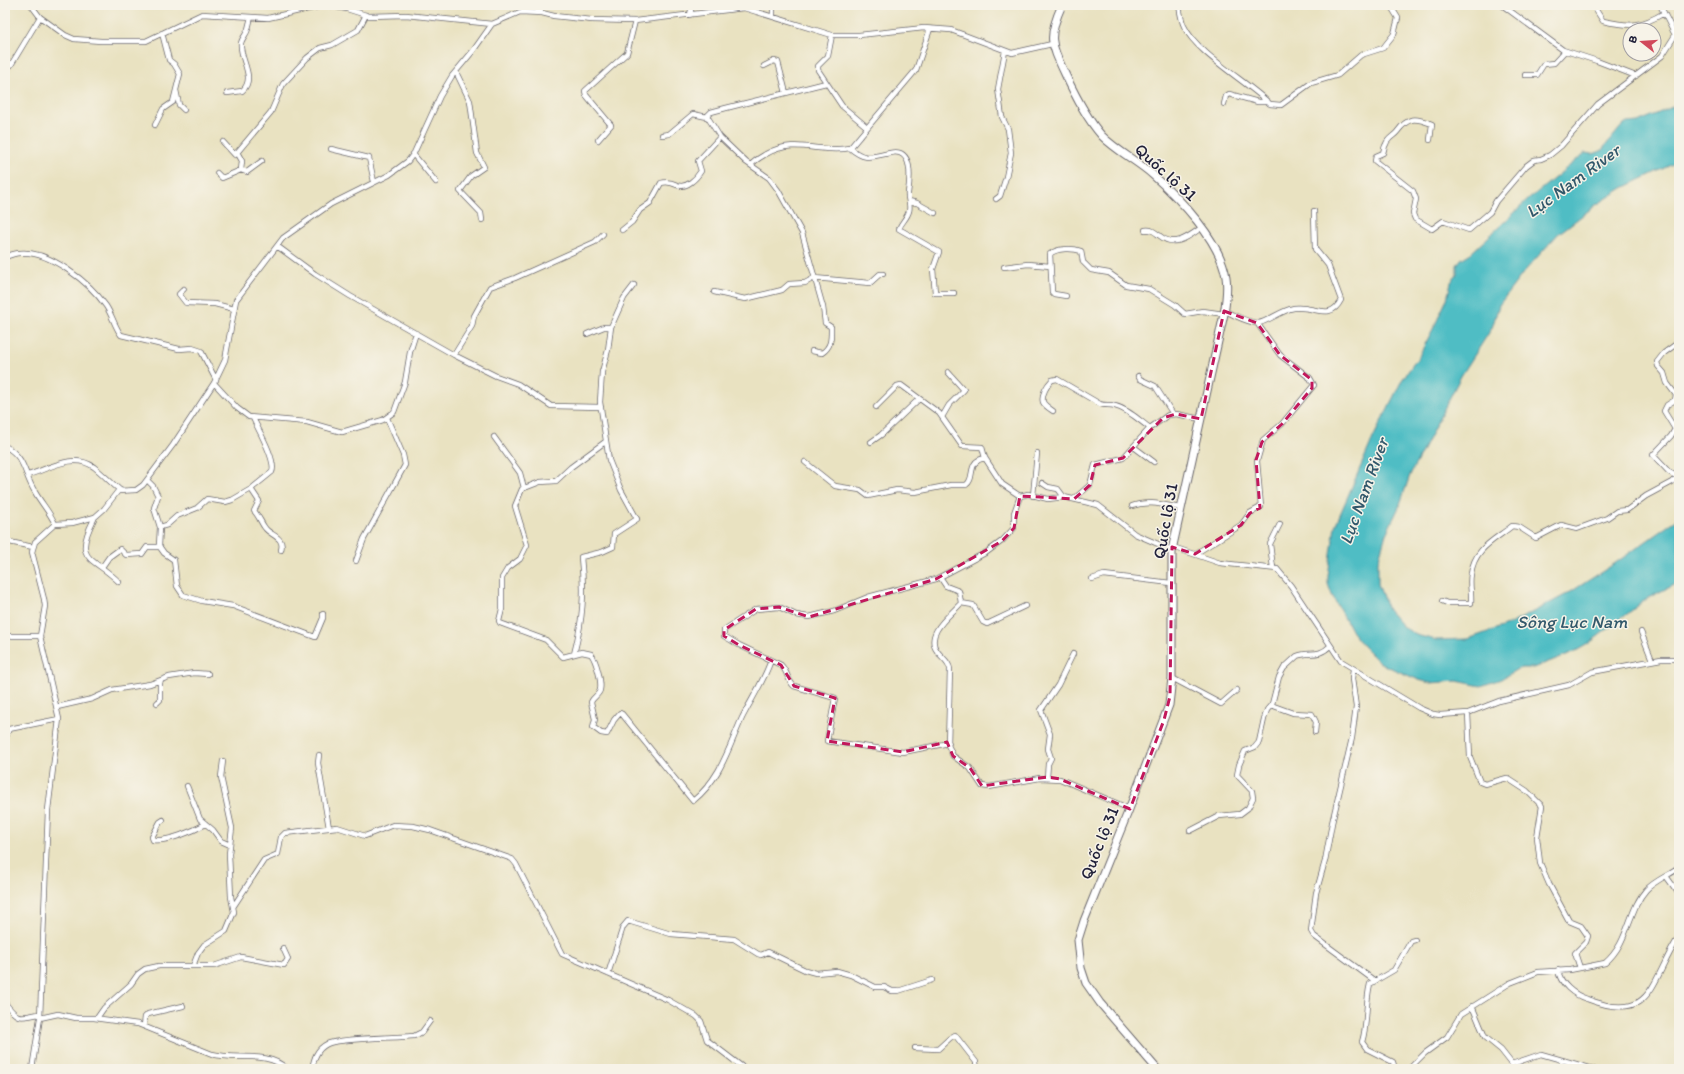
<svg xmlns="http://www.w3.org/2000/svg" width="1684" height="1074" viewBox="0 0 1684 1074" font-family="Itim,sans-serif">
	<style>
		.water { fill: #4fbdc4; stroke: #387080 }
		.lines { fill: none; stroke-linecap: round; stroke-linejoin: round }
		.minor-casing { stroke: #68656a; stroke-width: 6 }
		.highway-casing { stroke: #68656a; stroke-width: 9 }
		.minor { stroke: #fff; stroke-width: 4.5 }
		.highway { stroke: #fff; stroke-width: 7 }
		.marked { fill: none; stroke: #c2185b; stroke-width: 3; stroke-dasharray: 8 5; stroke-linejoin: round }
		.labels { text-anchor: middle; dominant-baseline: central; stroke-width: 3; stroke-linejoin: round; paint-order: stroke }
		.street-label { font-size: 17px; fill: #22223b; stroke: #f7f3e8 }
		.water-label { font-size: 18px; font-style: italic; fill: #32586b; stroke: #f7f3e8 }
	</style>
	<rect width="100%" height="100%" fill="#f7f3e8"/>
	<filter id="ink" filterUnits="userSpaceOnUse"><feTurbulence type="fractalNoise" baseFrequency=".025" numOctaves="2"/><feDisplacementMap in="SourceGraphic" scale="8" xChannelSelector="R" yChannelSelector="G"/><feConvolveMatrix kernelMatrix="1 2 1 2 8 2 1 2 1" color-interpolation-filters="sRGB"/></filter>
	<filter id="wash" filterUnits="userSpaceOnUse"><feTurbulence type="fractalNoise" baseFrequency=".012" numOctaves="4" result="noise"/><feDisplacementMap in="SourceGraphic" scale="16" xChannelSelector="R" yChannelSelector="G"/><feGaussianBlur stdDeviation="0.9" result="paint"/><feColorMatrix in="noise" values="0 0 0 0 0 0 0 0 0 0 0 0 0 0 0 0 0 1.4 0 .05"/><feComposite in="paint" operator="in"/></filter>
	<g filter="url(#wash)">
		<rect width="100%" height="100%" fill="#e9e2c1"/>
		<path class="water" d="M1679,104v57l-56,27 -27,17 -38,29 -35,39 -24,32 -7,23 -31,48 -51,99 -11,32 -13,27 -8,27v23l10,26 14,16 14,9 20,5 32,-1 42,-15 59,-31 45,-29 65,-46v64l-31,16 -60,46 -14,8 -41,16h-14l-18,11 -20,7 -24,-5 -27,2 -11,-3 -33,-14 -7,-4 -15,-15 -12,-15 -20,-37 -4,-11v-8l7,-50 38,-88 29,-58 17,-24 15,-29 13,-28 4,-17 6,-7v-10l4,-6 10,-6 58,-54 56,-46 8,1 8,-3 20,-24 6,-4 11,-1z"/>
	</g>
	<g filter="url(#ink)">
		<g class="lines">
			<defs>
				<path id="minor" d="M31,5l9,12 25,18 9,4 27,2h45l56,-27 66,4 58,-13 21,4 22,7 37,-1 86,9
					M297,5l3,6
					M533,5l9,8 12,3 38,4 43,1 109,-13 88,27h27l65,-7 27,2 61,23 40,-9
					M773,5v12
					M1179,5c1,7 2,15 5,21 12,27 64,56 86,78l11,1 30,-22 27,-8 23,-20 22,-7 11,-14 4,-16 -8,-13
					M1502,5l61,45 34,11 39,15
					M1660,5l15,30
					M1596,10l7,11c27,6 38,6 61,-8
					M690,15l2,-10
					M832,35l-4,21 -10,10v4l24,36 25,21
					M764,66l10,-5 4,1 8,31
					M5,69l6,-4 29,-48
					M456,72l14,29 7,52 7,14 -13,9 -11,15 21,22 1,7
					M1525,75h12l7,-11 10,-1 11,-12
					M176,90l3,15 5,5
					M227,93l15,-2c15,-13 -3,-32 -1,-48 1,-5 6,-9 7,-14 1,-4 2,-8 3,-12
					M1224,104l2,-8 3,-2 29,8h10
					M155,125l8,-16 10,-7 7,-28 -6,-10 -5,-4 -7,-27
					M662,135l7,-1 24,-20 14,3
					M598,140l13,-15 -25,-30 -1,-4 42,-38 8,-32
					M1430,140l2,-16c-18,-7 -24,-7 -35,8 -3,4 -9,6 -11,12 -2,3 -2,6 -3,9l-7,3 -1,5 38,30 3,8 -3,15 2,5 17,10 11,-8 26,9 21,-18 6,-11 30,-35 8,-6 7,-1 9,-4 11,-9 37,-42 64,-48 17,-27
					M223,142l12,13 36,-43 12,-28 24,-26 13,-10 12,-3 26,-15 8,-15
					M850,148c16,14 23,8 40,5 24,-6 20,27 18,40 -1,6 3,11 1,18 -2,8 -8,11 -10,18l40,23 -6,17 2,24h19
					M331,149l38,9 5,24
					M413,154l23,28
					M751,165c4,-5 10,-8 15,-11 31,-17 52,0 84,-6l66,-78 14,-41
					M241,170l6,2 15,-11
					M217,173l5,5 19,-8 1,-9 -5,-9
					M996,199l4,-3 6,-19 5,-24 -3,-24 -6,-12 -4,-28 7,-38
					M909,201l8,2 18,10
					M622,230l10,-8 8,-12 10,-7 11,-20c6,-2 10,-1 16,2 9,4 19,-6 24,-14l-3,-10 22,-24
					M1145,230c7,-1 10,2 15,6 15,12 28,1 41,-8
					M277,246l38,28 35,22 104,59 42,21 22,8 33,22 50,1
					M5,257c5,-2 10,-4 15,-4 29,-3 70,30 86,53 6,9 9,21 15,29l58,14 13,-1 9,3 15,29
					M1004,267l24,-3 22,2
					M184,289l-5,5 7,9 29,1 19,5
					M714,292l31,7 37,-9 7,-6 16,-1 9,-5 56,5 10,-9h3
					M1066,296l-12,-2 -2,-2 -2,-38c7,-6 23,-6 31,-3l2,11 8,8 18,3 17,12 23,4 26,16 10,9 18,-3 21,3
					M1224,311c11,4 22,11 33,12 8,1 24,-13 37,-15 20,-3 36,14 47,-8l-13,-35 -13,-16 -1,-38
					M587,334l17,-7h7
					M812,351l10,2c10,-7 9,-15 9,-26l-6,-4 -2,-16 -21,-74 -24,-43 -9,-12 -23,-16 -26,-25 -13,-21 4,-4 15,-4 100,-25
					M454,355l18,-29 2,-10 16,-29 25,-9 80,-36 8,-8
					M1138,376l2,3 15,7 18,28
					M214,383l23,25 12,9 58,5 35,10 41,-12 11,-8 11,-30 5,-30 6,-19
					M876,407l21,-21 4,-1 38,28 23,33 20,1 3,11
					M1053,411c-3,-2 -9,-6 -10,-9 -2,-7 4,-17 9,-22l5,-1 43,25c5,2 10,0 15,2 13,3 25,15 35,22
					M942,417l7,-12 15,-15 -16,-18
					M494,437l26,36 4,15
					M605,442l-34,25 -15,14 -16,1 -18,7 -7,17 12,39 -7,14 -12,9 -6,10v31l-3,12 1,2 46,17 17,17 19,-5 9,2c5,6 11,28 9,36 -1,5 -7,7 -9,12l4,17 -2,8 8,6 6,1 7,-14 6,-7 2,1 71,87c28,-23 35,-52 49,-83 10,-20 22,-37 29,-58
					M871,442l10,-7 38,-36
					M5,446c22,13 18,27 30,46 6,11 15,20 20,32
					M1134,447l20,15
					M805,462l30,24 25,4 8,6 29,-6 18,2 36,-7h15c10,-6 0,-24 19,-27l17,26 18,12
					M28,475c21,-6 45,-23 66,-8 9,7 17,16 26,23
					M1676,476l-7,-4 -16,-17 18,-19 4,-7 -11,-18 3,-6 8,-5 1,-5 -9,-12 -3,-10 -6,-7 -1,-4 7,-9 15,-11
					M147,480l6,6 5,10 -4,12 6,19 -1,19 5,7 10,7 3,26 6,9 19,6 31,5 82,31 8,-19v-4
					M1042,483l6,4 10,2 6,8
					M251,489l8,12 -5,10c5,5 7,12 11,17 6,8 20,9 16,22
					M1033,496l4,-43
					M1074,499l16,-14 5,-20 28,-7 27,-30 18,-13 8,-1 25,5
					M1132,506c16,-6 32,-1 49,2
					M91,518l3,1c-22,43 -1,37 25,63
					M160,527l7,-2 10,-9 20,-8 10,-9 18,3 7,-2 19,-11 21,-17c5,-11 -14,-43 -19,-54
					M5,541l28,6
					M1173,547l47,16 57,6 14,17 50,75 78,47 14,6 7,1 28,-2 31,-12 70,-16 23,-13 69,-13h18
					M1195,554l46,-29 9,-12 11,-6 -4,-46 6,-21 19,-16 32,-39 -4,-7 -30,-23 -23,-32
					M356,561l8,-22 41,-74 -2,-10 -16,-37
					M102,567l7,-10 11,-8 6,6 16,-1 5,-7h13
					M1273,568l-3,-24 10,-20
					M940,577l6,9 13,5 2,12c-10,12 -37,30 -24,48 4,6 12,10 13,18l-2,76 5,11 17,12 12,18 7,1 51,-9 20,1 70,30
					M1092,579l12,-4 67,8
					M1442,601l5,2h24c1,-10 -2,-19 0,-29 3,-26 24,-34 41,-48l7,1 17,11 25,-13 16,4 30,-11 10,-7 10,-1 19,-14 26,-14 7,-8
					M961,603l12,2 10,17 4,2 38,-18
					M1641,632l11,28
					M5,636h35
					M574,654c9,-35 11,-61 7,-97l21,-5 11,-5 1,-13 23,-15 -16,-29 -12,-30 -9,-58 2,-30 6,-22 3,-23 13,-29 10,-13
					M1353,669l-1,10 4,28 -4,31 -20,85 -7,38 -9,32 -5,38 3,5 61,45 -5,3c-5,20 -2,39 -8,58l5,7 26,13 2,7
					M1172,678l49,26 16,-14
					M157,703l3,-3v-19
					M1271,705l22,8 19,1 4,8 -1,10
					M57,707l35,-8 20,-9 38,-6 19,-7 25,-4 14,1
					M1468,713l2,44 10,25 5,2 22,-6 20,13 15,15 -5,31 3,26 9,21 20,37 12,5 7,10 -2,6 -11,11 5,15
					M5,739l4,-10 50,-10
					M949,743l-46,9 -76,-11 8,-43 -41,-12c-7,-6 -6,-14 -13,-21l-42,-20 -15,-9v-6l32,-21 23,-2 17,8 13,2 25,-6 34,-14 68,-18 51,-27 15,-11 12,-13v-15l6,-17 8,-2 20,5 16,-2 34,8 37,29 37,16
					M319,755l-1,8 11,65
					M1047,777l1,-13 3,-6 -3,-9 2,-15 -9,-24 17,-25 15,-31
					M187,786l13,33 13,11 8,11 9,4
					M163,820l-3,2 -8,15 1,3c15,2 40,-9 53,-16
					M1190,831l29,-15 21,-2 8,-6 5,-10 -1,-7 -15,-16 2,-10 6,-14 10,-4 4,-5 5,-23 3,-9 5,-6 7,-27 5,-9 13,-12c13,-5 21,2 33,-10
					M1666,876l13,18
					M233,907l31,-47 14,-6 3,-17 4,-4 52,-6 28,9 28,-11 20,1 17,4 82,29 4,5 46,90 106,46 28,16 5,5 6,19 38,29
					M193,966l5,-13 6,-8 22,-14 8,-19 -3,-15 -2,-43 3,-26 -11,-51 2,-16
					M1558,970c2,14 16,25 29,29 67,26 63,-18 92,-62
					M608,974l15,-47 5,-6 43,13 63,5 24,15 3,1 7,-3 37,18 11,3 21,-2 14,4 24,12h9l8,4h6l34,-11
					M1375,981l19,-11 17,-29 4,-1
					M5,1003c14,18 14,14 35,11
					M1472,1006l13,31 16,13 11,14 29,-10 35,10 1,5
					M40,1018l18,-4 18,4h18l44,6 74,30c25,7 55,-4 75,15
					M97,1018l7,-10 27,-24 7,-10 7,-5 14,-3h55l27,-9 43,8 4,-6 -5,-11
					M144,1026l1,-9 3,-3 35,-8
					M915,1048l23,1 12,-11 5,-3 21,27 1,7
					M1576,1064l17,5
					M32,1069l8,-51 8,-208 11,-91 -19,-83 5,-30 -1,-7 -12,-47 3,-10 20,-18 17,-1 23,-6 9,-8 14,-18 18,-1 7,-5 30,-40 41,-62 11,-23 11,-60 47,-62 48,-34 58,-29 19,-14 6,-8 26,-57 12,-20 21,-25 19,-27 28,-12 22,1
					M312,1069c2,-11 5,-20 15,-25 11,-6 70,-6 87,-8l8,-4 8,-11
					M1409,1069l16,-16 22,-16 14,-23 49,-31 28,-11 32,-2 35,-7c24,-20 23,-53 41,-73 8,-9 23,-15 33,-22"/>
				<path id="highway" d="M1062,5c-15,33 -11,39 4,71 10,21 21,43 36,60 15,15 35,25 51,39 27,24 67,65 73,102 2,12 0,25 -2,37l-52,236v128l-3,27 -41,107 -44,109 -6,19 3,28 5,15 14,20 57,66"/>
			</defs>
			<use href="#minor" class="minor-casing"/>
			<use href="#highway" class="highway-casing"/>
			<use href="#minor" class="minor"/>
			<use href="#highway" class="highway"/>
		</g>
	</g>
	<path class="marked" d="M1224,311l33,12 23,32 32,25v8l-30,36 -20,18 -6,18 4,48 -10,5 -9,12 -46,29 -23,-7 -2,149 -6,24 -34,89 -70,-30 -13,-2 -65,9 -12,-18 -17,-12 -6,-14 -44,10 -76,-11 8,-43 -41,-12 -13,-21 -42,-20 -15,-9v-6l32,-21 23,-2 30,10 127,-38 66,-38 12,-13 6,-32 54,3 16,-14 5,-20 28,-7 40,-40 13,-4 25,5z"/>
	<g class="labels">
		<g class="street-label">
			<text transform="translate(1166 172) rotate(42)">Quốc lộ 31</text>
			<text transform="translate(1165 521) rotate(-80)">Quốc lộ 31</text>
			<text transform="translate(1099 843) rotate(-68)">Quốc lộ 31</text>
		</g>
		<g class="water-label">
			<text transform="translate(1573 181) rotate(-36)">Lục Nam River</text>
			<text transform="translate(1364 491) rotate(-70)">Lục Nam River</text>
			<text x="1572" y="622">Sông Lục Nam</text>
		</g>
	</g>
	<rect width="1684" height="1074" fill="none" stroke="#f7f3e8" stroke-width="20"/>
	<g transform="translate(1642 42) rotate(287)"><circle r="19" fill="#f7f3e8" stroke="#a29fa3"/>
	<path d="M0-3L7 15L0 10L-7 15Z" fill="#d1495b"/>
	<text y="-6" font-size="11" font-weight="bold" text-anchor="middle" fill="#22223b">B</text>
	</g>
</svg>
